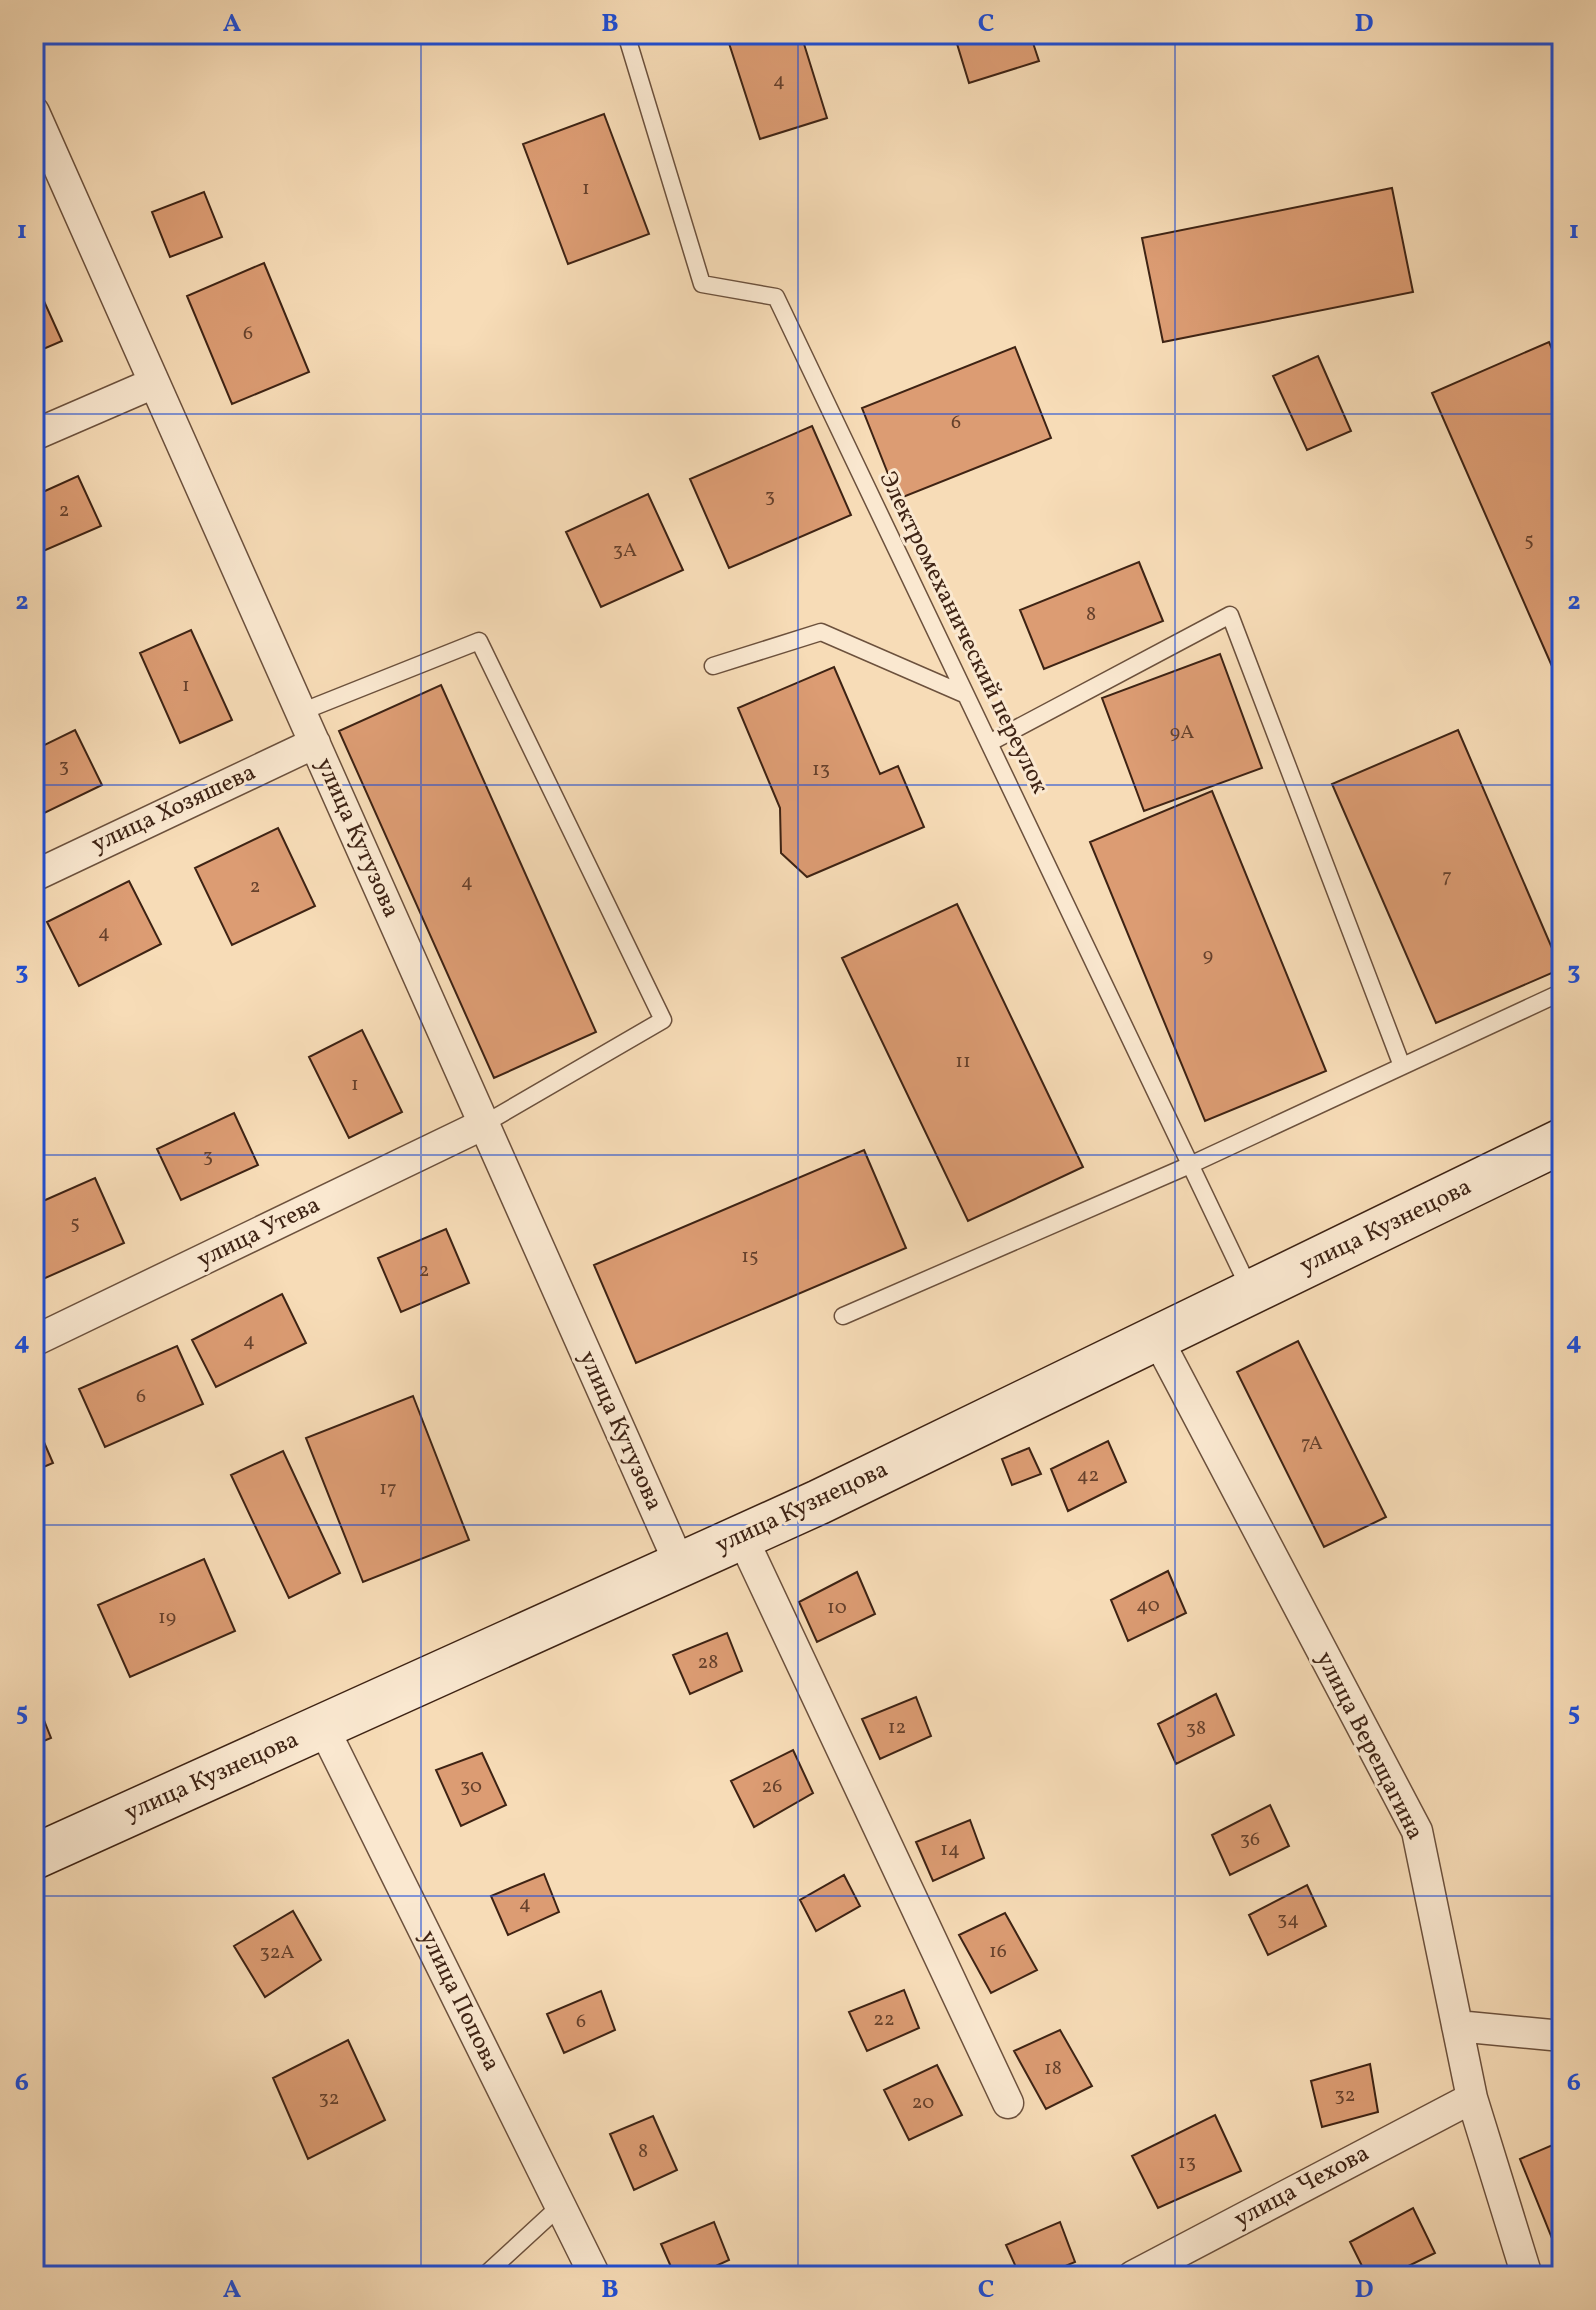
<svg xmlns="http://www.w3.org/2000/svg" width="1596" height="2310" viewBox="0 0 1596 2310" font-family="Vollkorn,serif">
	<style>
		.building { fill: #dc9c73; stroke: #3e2314; stroke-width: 2 }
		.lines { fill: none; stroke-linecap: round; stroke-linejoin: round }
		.service-casing { stroke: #6c513d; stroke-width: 19 }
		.minor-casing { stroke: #6c513d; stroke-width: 33 }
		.secondary-casing { stroke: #3e2314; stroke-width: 47 }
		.service { stroke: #fae8d0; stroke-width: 16 }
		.minor { stroke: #fae8d0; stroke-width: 30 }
		.secondary { stroke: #fae8d0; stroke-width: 44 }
		.grid { fill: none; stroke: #1d4ed8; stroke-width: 2; stroke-opacity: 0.55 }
		.labels { text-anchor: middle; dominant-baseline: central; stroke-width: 6; stroke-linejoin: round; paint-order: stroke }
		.number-label { font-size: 20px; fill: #66412c }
		.street-label { font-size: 24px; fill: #3e2314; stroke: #fae8d0 }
		.neatline { fill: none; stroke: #1d4ed8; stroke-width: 3 }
		.grid-label { font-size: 26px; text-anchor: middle; font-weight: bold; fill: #1d4ed8 }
	</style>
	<rect width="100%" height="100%" fill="#f7dcb7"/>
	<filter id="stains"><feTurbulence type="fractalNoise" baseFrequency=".0025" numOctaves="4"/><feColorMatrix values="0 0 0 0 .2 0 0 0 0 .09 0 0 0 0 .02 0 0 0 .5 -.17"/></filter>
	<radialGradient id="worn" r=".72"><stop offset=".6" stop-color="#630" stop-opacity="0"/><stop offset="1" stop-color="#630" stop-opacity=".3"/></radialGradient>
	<path class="building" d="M726,34h110l-32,10 23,74 -67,21z
		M954,34h76l9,27 -70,22z
		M604,114l45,120 -81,30 -45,-120z
		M1392,188l21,104 -250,50 -21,-104z
		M204,192l18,45 -52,20 -18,-45z
		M264,263l45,109 -77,32 -45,-108z
		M43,299l19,42 -28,12v-50z
		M1549,342l13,30v317l-130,-296z
		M1015,347l36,91 -153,61 -36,-91z
		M1318,356l33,75 -44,19 -34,-74z
		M812,426l39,89 -122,53 -39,-89z
		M78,476l23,50 -67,29v-59z
		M648,494l35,76 -82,37 -35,-75z
		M1139,562l24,59 -119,48 -24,-59z
		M191,630l41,90 -52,23 -40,-90z
		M1220,654l42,114 -118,43 -42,-113z
		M834,667l46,107 18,-8 26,61 -117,50 -26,-24 -1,-45 -42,-100z
		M441,685l155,347 -102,46 -155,-347z
		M75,730l27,55 -68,33v-68z
		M1458,730l103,239 -125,54 -104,-239z
		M1212,791l114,280 -121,50 -115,-279z
		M278,828l37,78 -83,39 -37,-77z
		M129,881l32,63 -82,42 -32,-64z
		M957,904l126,263 -115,54 -126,-263z
		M362,1030l40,82 -53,26 -40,-81z
		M234,1113l24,52 -77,35 -24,-51z
		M864,1150l42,98 -270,115 -42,-98z
		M95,1178l29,65 -90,40v-78z
		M446,1229l23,54 -68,29 -23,-54z
		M282,1294l24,49 -90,44 -24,-47z
		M1298,1341l88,176 -62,30 -87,-175z
		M177,1346l26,58 -98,43 -26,-58z
		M413,1396l56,144 -106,42 -57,-144z
		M34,1419l19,44 -19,8z
		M1108,1441l18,41 -58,29 -17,-42z
		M1029,1448l12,26 -29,11 -10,-26z
		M283,1451l57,122 -51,25 -58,-123z
		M204,1559l31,72 -105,46 -32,-72z
		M1168,1571l18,42 -58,28 -17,-41z
		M857,1572l18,42 -58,28 -18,-40z
		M727,1633l15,38 -52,23 -17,-39z
		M1216,1694l18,41 -58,29 -18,-40z
		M34,1695l17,43 -17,7z
		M916,1697l15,39 -51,23 -18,-40z
		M793,1750l20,43 -59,34 -23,-46z
		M482,1753l24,52 -45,21 -25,-56z
		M1270,1805l19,41 -59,29 -18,-40z
		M970,1820l14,38 -51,23 -17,-39z
		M544,1874l15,38 -51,23 -17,-39z
		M844,1875l16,31 -44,25 -16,-31z
		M1307,1885l19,41 -58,29 -19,-40z
		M293,1911l28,49 -56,37 -31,-51z
		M1005,1913l32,57 -46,23 -32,-58z
		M904,1990l15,38 -52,23 -18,-39z
		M601,1991l14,39 -51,23 -17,-39z
		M1060,2030l32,56 -46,23 -32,-58z
		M348,2040l37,80 -77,39 -35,-81z
		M1370,2064l8,48 -56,15 -11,-46z
		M937,2065l25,50 -53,25 -25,-50z
		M1215,2115l26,56 -83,37 -26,-52z
		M653,2116l24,54 -43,20 -24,-56z
		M1562,2141v110l-4,2 -38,-94z
		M1413,2208l22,45 -47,23h-21l-17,-34z
		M714,2222l15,38 -35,16h-19l-14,-32z
		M1060,2222l15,40 -33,14h-22l-14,-31z"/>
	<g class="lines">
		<defs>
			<path id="service" d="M626,34l76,250 74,13 475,995
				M713,666l108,-34 145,63
				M301,712l178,-71 184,379 -179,104
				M989,743l241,-128 172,451
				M843,1316l347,-151 372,-173
				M484,2276l76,-70"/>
			<path id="minor" d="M34,112l646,1453
				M34,435l120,-52
				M34,876l281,-133
				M1157,1338l260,493 55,267 55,178
				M34,1341l450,-217
				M742,1537l266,566
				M323,1727l272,549
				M1457,2026l105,10
				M1133,2276l339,-178"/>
			<path id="secondary" d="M34,1857l785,-355 743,-361"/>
		</defs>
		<use href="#service" class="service-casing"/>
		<use href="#minor" class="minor-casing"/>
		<use href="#secondary" class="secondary-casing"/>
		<use href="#service" class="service"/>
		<use href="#minor" class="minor"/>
		<use href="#secondary" class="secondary"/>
	</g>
	<path class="grid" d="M421,34v2242M798,34v2242M1175,34v2242M34,414h1528M34,785h1528M34,1155h1528M34,1525h1528M34,1896h1528"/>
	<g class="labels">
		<g class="number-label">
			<text x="779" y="81">4</text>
			<text x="586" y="189">1</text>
			<text x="248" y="334">6</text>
			<text x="956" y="423">6</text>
			<text x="770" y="497">3</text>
			<text x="64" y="511">2</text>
			<text x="1529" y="541">5</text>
			<text x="625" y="551">3А</text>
			<text x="1091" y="615">8</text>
			<text x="186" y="686">1</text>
			<text x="1182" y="733">9А</text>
			<text x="64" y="767">3</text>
			<text x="821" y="770">13</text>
			<text x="1447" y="877">7</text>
			<text x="467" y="882">4</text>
			<text x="255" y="887">2</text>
			<text x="104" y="933">4</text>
			<text x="1208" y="956">9</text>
			<text x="963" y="1062">11</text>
			<text x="355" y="1085">1</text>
			<text x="208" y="1157">3</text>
			<text x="75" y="1224">5</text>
			<text x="750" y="1257">15</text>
			<text x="424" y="1271">2</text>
			<text x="249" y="1341">4</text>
			<text x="141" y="1397">6</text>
			<text x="1312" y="1444">7А</text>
			<text x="1088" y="1476">42</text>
			<text x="388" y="1489">17</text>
			<text x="1148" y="1606">40</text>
			<text x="837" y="1608">10</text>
			<text x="167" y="1618">19</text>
			<text x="708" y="1663">28</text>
			<text x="897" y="1728">12</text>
			<text x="1196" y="1729">38</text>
			<text x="471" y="1787">30</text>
			<text x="772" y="1787">26</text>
			<text x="1250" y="1840">36</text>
			<text x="950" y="1850">14</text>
			<text x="525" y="1904">4</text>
			<text x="1288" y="1920">34</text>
			<text x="998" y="1952">16</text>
			<text x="277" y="1953">32А</text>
			<text x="884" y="2020">22</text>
			<text x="581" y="2022">6</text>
			<text x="1053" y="2069">18</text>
			<text x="1345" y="2096">32</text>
			<text x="329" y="2099">32</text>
			<text x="923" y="2103">20</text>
			<text x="643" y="2152">8</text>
			<text x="1187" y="2163">13</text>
		</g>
		<g class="street-label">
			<text transform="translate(963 633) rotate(64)">Электромеханический переулок</text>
			<text transform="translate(174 809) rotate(-25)">улица Хозяшева</text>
			<text transform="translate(357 838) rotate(66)">улица Кутузова</text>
			<text transform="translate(1386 1227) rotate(-26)">улица Кузнецова</text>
			<text transform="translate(259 1233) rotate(-26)">улица Утева</text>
			<text transform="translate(620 1431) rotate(66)">улица Кутузова</text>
			<text transform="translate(802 1508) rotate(-25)">улица Кузнецова</text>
			<text transform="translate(1369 1746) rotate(63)">улица Верещагина</text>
			<text transform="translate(212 1777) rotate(-24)">улица Кузнецова</text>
			<text transform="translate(459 2001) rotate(64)">улица Попова</text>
			<text transform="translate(1302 2187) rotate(-28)">улица Чехова</text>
		</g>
	</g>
	<rect width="1596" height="2310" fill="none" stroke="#f7dcb7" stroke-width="88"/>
	<rect x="44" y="44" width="1508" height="2222" class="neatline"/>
	<g class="grid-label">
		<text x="232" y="31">A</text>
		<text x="610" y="31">B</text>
		<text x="986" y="31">C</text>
		<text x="1364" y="31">D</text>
		<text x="22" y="238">1</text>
		<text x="1574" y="238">1</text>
		<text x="22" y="609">2</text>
		<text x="1574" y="609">2</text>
		<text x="22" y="979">3</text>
		<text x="1574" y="979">3</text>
		<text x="22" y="1349">4</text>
		<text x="1574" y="1349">4</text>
		<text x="22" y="1720">5</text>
		<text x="1574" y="1720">5</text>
		<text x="22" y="2090">6</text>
		<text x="1574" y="2090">6</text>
		<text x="232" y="2297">A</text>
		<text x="610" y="2297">B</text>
		<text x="986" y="2297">C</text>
		<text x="1364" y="2297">D</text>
	</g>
	<rect width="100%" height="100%" filter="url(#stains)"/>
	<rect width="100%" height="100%" fill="url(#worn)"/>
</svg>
